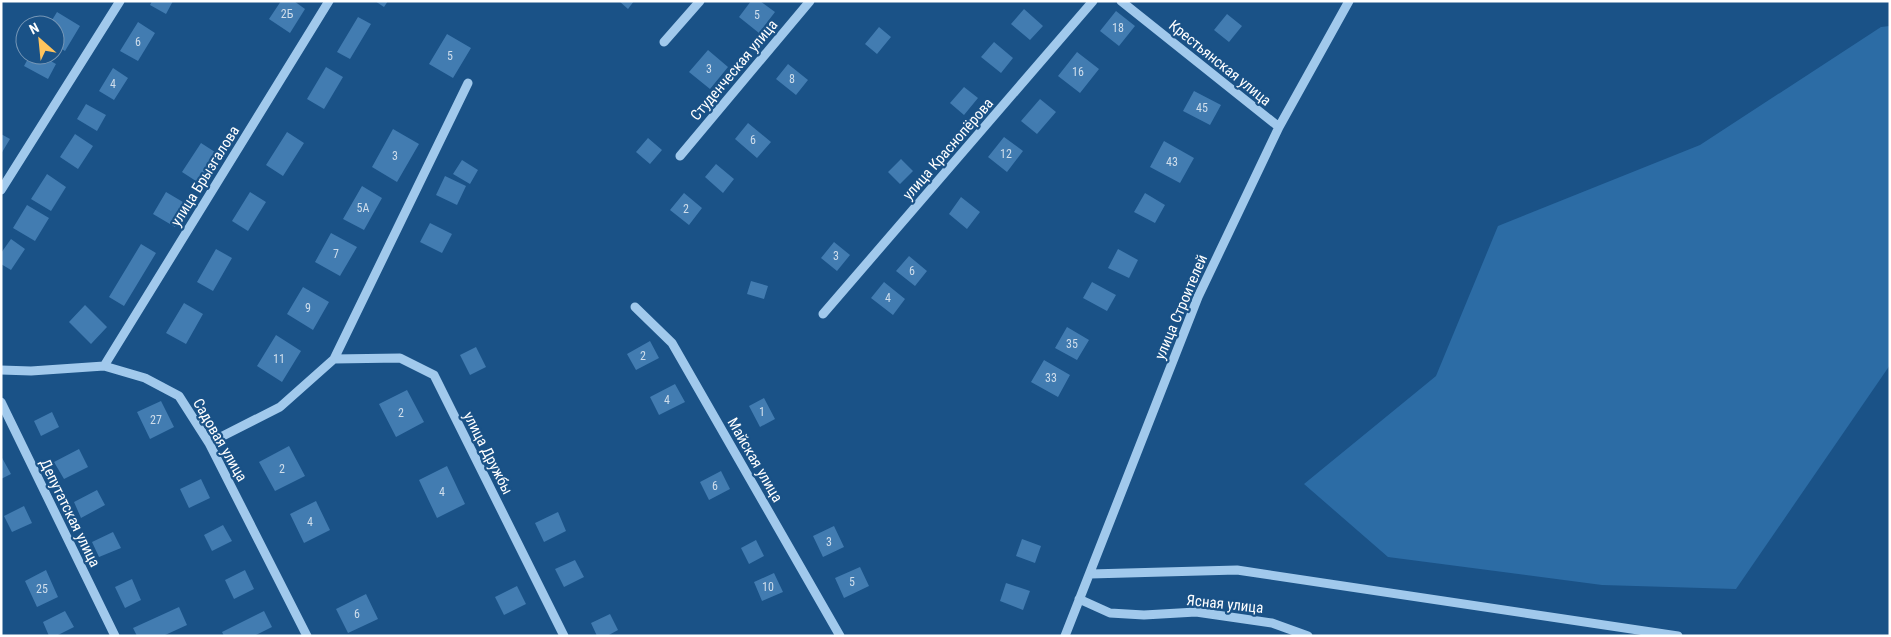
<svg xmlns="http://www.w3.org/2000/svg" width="1891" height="637" viewBox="0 0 1891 637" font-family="'Roboto Condensed',sans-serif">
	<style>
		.green { fill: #2c6ca5 }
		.building { fill: #427cb1 }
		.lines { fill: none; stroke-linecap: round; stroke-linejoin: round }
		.minor { stroke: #a1c9ec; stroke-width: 9 }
		.labels { text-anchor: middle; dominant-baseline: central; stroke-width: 4.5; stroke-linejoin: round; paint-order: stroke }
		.number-label { font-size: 12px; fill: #d0deec }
		.street-label { font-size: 15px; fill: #fff; stroke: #1a5287 }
	</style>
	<rect width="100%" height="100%" fill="#1a5287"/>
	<path class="green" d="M1890,26v339l-154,224 -134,-4 -214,-28 -84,-73 132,-108 62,-150 202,-81 181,-118z"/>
	<path class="building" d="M152,1h21l-7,13 -16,-9z
		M281,1h13l11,8 -15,24 -21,-14z
		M375,1h13l-4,6z
		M619,1h15l-6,8z
		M751,1h9l15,11 -16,21 -20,-16z
		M1024,9l19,17 -13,14 -19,-16z
		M1116,11l19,15 -16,20 -19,-15z
		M57,12l23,14 -15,25 -10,-6v-20h-6z
		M1227,14l15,12 -13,16 -15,-12z
		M358,17l13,7 -21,35 -13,-7z
		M138,22l17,11 -17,28 -18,-10z
		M879,27l12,10 -14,17 -12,-10z
		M447,34l24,14 -18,30 -24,-14z
		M994,42l19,16 -12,15 -20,-16z
		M708,50l20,17 -18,22 -21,-17z
		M1077,52l22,17 -19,24 -22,-17z
		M30,55h10l16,9 -8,15 -24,-13z
		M788,64l20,16 -12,15 -20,-16z
		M326,67l17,10 -19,32 -17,-10z
		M113,68l15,10 -14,22 -15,-9z
		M964,87l14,11 -14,17 -14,-12z
		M1194,91l27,14 -11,20 -27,-14z
		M1040,99l16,13 -19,22 -16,-13z
		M86,104l20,11 -9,16 -20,-12z
		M748,123l23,19 -14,16 -22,-19z
		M393,129l26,15 -22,38 -25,-15z
		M287,132l17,11 -21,33 -17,-11z
		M1,134l9,5 -9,15z
		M75,134l18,12 -15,23 -18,-12z
		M1004,137l19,14 -16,21 -19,-15z
		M648,138l14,12 -12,14 -14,-12z
		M1164,141l30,17 -14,25 -30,-16z
		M201,143l17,11 -19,29 -17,-11z
		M901,159l12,12 -13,13 -12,-12z
		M462,160l16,10 -8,14 -17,-10z
		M716,164l18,15 -11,14 -18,-16z
		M47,174l19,13 -15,24 -20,-12z
		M445,176l21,10 -9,19 -21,-10z
		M362,186l20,12 -18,32 -21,-11z
		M166,192l22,13 -13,22 -22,-13z
		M250,192l16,10 -18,29 -16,-10z
		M684,193l18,15 -13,17 -19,-15z
		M1145,193l20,12 -10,18 -21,-11z
		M961,197l19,15 -13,17 -18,-15z
		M27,205l22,13 -14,23 -22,-13z
		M430,223l22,11 -10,19 -22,-11z
		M331,233l26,14 -17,29 -25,-14z
		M11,239l14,10 -14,21 -10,-6v-11z
		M834,242l16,13 -13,16 -16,-13z
		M141,244l15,9 -32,53 -15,-9z
		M216,249l16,9 -19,33 -16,-9z
		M1118,249l20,11 -9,18 -21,-10z
		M909,256l18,15 -12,15 -19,-15z
		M751,281l17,5 -4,13 -17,-5z
		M884,282l21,17 -12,16 -22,-17z
		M1092,282l24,13 -9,16 -24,-13z
		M303,287l26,15 -16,28 -26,-16z
		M184,303l19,11 -17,30 -20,-11z
		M85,305l22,22 -16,17 -22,-22z
		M1067,327l22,13 -12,20 -22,-12z
		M276,335l25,16 -19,31 -25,-16z
		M650,341l9,17 -23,12 -9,-16z
		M476,347l10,20 -16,8 -10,-20z
		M1044,360l26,15 -12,22 -27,-15z
		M675,384l10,18 -26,13 -9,-18z
		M407,390l17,32 -28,15 -17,-33z
		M764,398l11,21 -15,8 -11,-21z
		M161,401l13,26 -24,12 -13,-27z
		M52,412l7,15 -18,9 -7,-15z
		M289,446l16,30 -30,15 -16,-29z
		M79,449l9,18 -24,12 -10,-17z
		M1,456l10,18 -10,5z
		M447,466l18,38 -28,14 -18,-38z
		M721,471l9,18 -21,11 -9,-18z
		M201,479l9,19 -21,10 -9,-19z
		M97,490l8,15 -24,13 -7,-16z
		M316,501l14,29 -26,13 -14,-29z
		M24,506l8,17 -20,9 -8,-16z
		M558,512l8,19 -22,11 -9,-19z
		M223,525l9,16 -20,10 -8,-16z
		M834,526l10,21 -21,10 -10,-21z
		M113,532l8,16 -22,9 -7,-15z
		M1022,539l19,7 -6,17 -19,-7z
		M756,540l8,16 -15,8 -8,-16z
		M575,560l9,17 -20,10 -9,-18z
		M860,567l9,19 -25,12 -9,-20z
		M46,570l12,27 -21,10 -12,-26z
		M245,570l9,19 -20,10 -9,-19z
		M774,573l9,19 -21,9 -8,-19z
		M132,579l9,21 -16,8 -10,-21z
		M1006,583l24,8 -7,19 -23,-9z
		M517,586l9,18 -22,11 -9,-18z
		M366,594l12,25 -30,14 -12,-24z
		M179,607l8,18 -24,11h-26l-4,-8z
		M65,611l9,16 -18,9h-7l-6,-14z
		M264,611l8,16 -18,9h-30l-2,-4z
		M610,614l8,16 -11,6h-10l-6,-13z"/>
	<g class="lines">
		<path class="minor" d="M1121,1l158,126
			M664,42l36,-41
			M680,156l130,-155
			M1,190l119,-189
			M635,307l37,36 168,293
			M823,314l270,-313
			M334,359l134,-276
			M104,366l225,-365
			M1,370l30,1 73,-5 41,12 34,18 30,47 98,193
			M1,402l114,234
			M209,443l71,-36 54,-48 66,-1 34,17 130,261
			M1090,574l147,-4 441,66
			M1079,599l31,14 34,2 52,-3 76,11 36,13
			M1065,636l133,-339 81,-170 70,-126"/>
	</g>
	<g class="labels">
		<g class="number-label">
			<text x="287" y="14">2Б</text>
			<text x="757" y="15">5</text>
			<text x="1118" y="28">18</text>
			<text x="138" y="42">6</text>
			<text x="450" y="56">5</text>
			<text x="709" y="69">3</text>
			<text x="1078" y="72">16</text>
			<text x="792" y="79">8</text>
			<text x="113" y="84">4</text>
			<text x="1202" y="108">45</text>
			<text x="753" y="140">6</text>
			<text x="1006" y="154">12</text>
			<text x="395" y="156">3</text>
			<text x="1172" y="162">43</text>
			<text x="363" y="208">5А</text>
			<text x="686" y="209">2</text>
			<text x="336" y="254">7</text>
			<text x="836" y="256">3</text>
			<text x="912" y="271">6</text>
			<text x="888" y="298">4</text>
			<text x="308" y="308">9</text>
			<text x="1072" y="344">35</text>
			<text x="643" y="356">2</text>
			<text x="279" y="359">11</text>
			<text x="1051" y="378">33</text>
			<text x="667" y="400">4</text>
			<text x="762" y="412">1</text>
			<text x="401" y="413">2</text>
			<text x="156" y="420">27</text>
			<text x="282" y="469">2</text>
			<text x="715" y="486">6</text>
			<text x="442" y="492">4</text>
			<text x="310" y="522">4</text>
			<text x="829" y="542">3</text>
			<text x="852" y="582">5</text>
			<text x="768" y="587">10</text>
			<text x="42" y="589">25</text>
			<text x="357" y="614">6</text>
		</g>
		<g class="street-label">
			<text transform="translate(1220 63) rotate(39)">Крестьянская улица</text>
			<text transform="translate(734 70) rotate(-50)">Студенческая улица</text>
			<text transform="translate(948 149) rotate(-49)">улица Краснопёрова</text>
			<text transform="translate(205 176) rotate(-58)">улица Брызгалова</text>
			<text transform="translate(1181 307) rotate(-67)">улица Строителей</text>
			<text transform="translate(220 440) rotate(60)">Садовая улица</text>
			<text transform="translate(488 453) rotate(63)">улица Дружбы</text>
			<text transform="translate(755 460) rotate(60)">Майская улица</text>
			<text transform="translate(70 513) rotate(64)">Депутатская улица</text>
			<text transform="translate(1225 604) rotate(6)">Ясная улица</text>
		</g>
	</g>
	<rect width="1891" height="637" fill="none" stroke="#ffffff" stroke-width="5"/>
	<g transform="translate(40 40) rotate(333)"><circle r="24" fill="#1a5287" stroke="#7697b7"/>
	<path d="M0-4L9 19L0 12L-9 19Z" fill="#ffc45d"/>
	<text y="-8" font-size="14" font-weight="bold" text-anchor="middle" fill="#ffffff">N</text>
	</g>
</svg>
